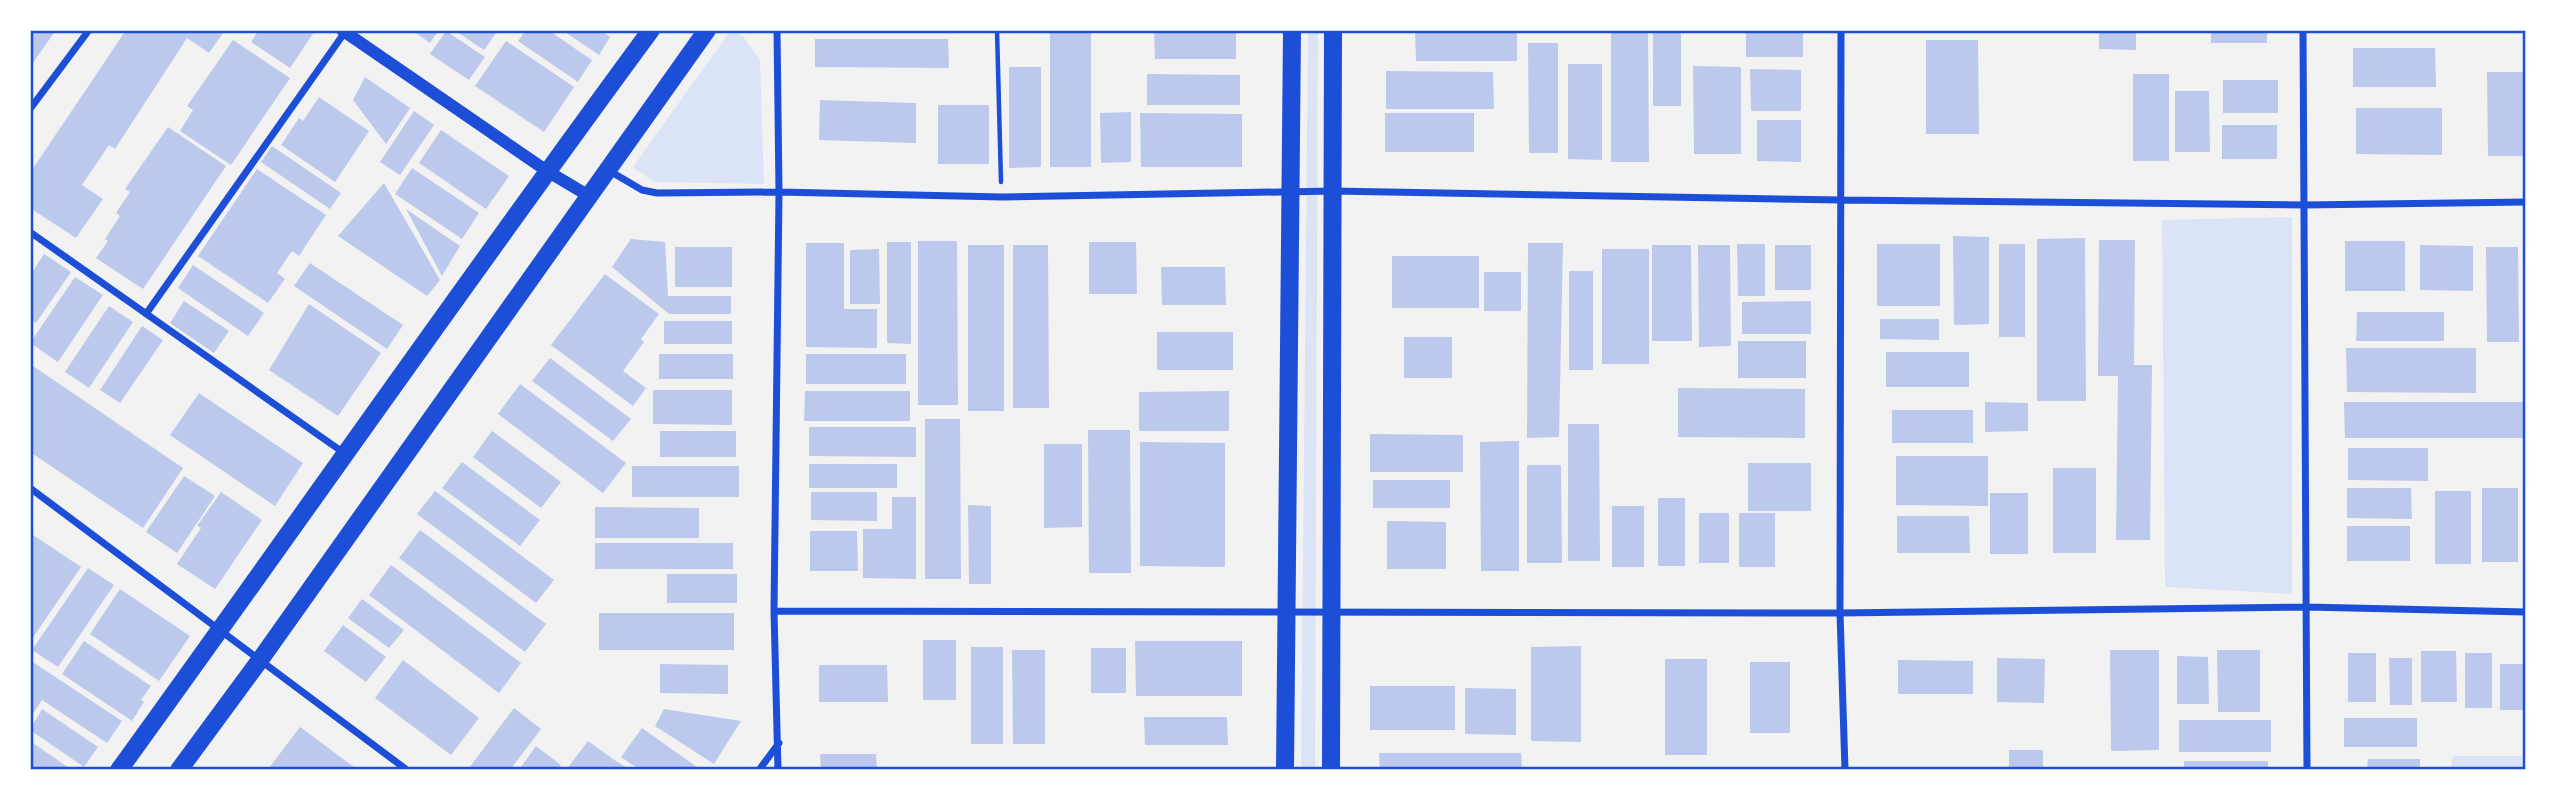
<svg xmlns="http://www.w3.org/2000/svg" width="2556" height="800" viewBox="0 0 2556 800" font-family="'Exo 2',sans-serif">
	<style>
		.green { fill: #dbe4f7 }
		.building { fill: #bdc9ec }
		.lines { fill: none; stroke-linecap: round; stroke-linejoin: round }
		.path { stroke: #1d4ed8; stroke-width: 4.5 }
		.minor { stroke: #1d4ed8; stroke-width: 7 }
		.tertiary { stroke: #1d4ed8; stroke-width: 12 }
		.primary { stroke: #1d4ed8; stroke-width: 18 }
		.neatline { fill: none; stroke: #1d4ed8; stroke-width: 2.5 }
	</style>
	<rect width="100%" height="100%" fill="#f2f2f2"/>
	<path class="green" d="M731,30l12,6 17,24 4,124 -110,-2 -21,-15z
		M1308,30h10l-3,740h-14z
		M2292,217v377l-127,-7 -3,-367z
		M2453,756h73v14h-76z"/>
	<path class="building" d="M30,30h26l-26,37z
		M126,30h99l-16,23 -22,-15 -72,111 -6,-4 -27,40 21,14 -27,39 -46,-30v-35z
		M259,30h51l4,2 -24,36 -39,-26z
		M411,30h28l-9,13z
		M454,30h37l5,3 -12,17z
		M526,30h22l44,30 -14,22 -60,-41z
		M562,30h38l10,7 -11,18z
		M1050,30h41v137h-41z
		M1154,30h82v29h-81z
		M1415,30h102v31h-101z
		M1611,30h37l1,132h-38z
		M1653,30h28v76h-28z
		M1746,30h57v27h-57z
		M2099,30h37v20l-37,-1z
		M2211,30h56v13h-56z
		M446,31l39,26 -16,23 -39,-26z
		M815,39h133l1,29 -134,-1z
		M233,40l57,38 -59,87 -51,-34 13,-21 -6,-4z
		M1926,40h52l1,94h-53z
		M506,41l68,46 -30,45 -69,-46z
		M1528,43h30v110h-29z
		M2353,48h82l1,39h-83z
		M1568,64h34v96l-34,-1z
		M1693,66l48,1v87h-47z
		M1009,67h32v100l-32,1z
		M1750,69l51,1v41h-50z
		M1386,71l107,1 1,37h-108z
		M2487,72h39v84h-38z
		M1147,74l93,1v30h-93z
		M2133,74h36v87h-36z
		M365,77l45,31 -24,36 -33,-44z
		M2223,80h55v33h-55z
		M2175,91h34l1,61h-35z
		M319,97l50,34 -34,51 -54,-37 18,-27 4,3z
		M820,100l96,3v40l-97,-3z
		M938,105h51v59h-51z
		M2356,108h86v47l-86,-1z
		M414,111l20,14 -34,50 -20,-13z
		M1131,112v50l-30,1 -1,-50z
		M1140,113l102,1v53h-101z
		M1385,113h89v39h-89z
		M1757,120h44v42l-44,-1z
		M2222,125h55v34h-55z
		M168,127l58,39 -83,123 -47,-31 12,-17 -3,-2 15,-23 -4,-3 14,-21 -5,-3z
		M441,130l68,46 -23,33 -67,-46z
		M272,146l69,47 -11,16 -69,-47z
		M412,168l67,45 -17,26 -67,-45z
		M257,169l69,46 -27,41 -7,-5 -15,22 8,6 -17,24 -70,-47z
		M384,183l56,97 -13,16 -89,-60z
		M406,209l54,37 -18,30z
		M1953,236l36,1v87l-35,1z
		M2085,238l1,163h-49v-162z
		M631,239l34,3 3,54h63v18h-62l-57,-47z
		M2099,240h36l-1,125h18l-2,175h-34l2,-164h-20z
		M918,241h39l1,164h-40z
		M2345,241h60v50h-60z
		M887,242h24v102l-24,-1z
		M1089,242h47l1,52h-48z
		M806,243h38v66h33v39l-71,-1z
		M1528,243h35l-4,194 -32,1z
		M1737,244h28v52h-27z
		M1877,244h63v62h-63z
		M1999,244h26v93h-26z
		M968,245h36v166h-36z
		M1013,245h35l1,163h-36z
		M1652,245h39l1,96h-40z
		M1698,245h32l1,101 -32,1z
		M1775,245h36v45h-36z
		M2420,245l53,1v45l-53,-1z
		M675,247h57v40h-57z
		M2486,247h32l1,95h-32z
		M879,249l1,55h-30v-54z
		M1602,249h47v115h-47z
		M44,254l27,18 -35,51 -6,-4v-43z
		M1392,256h87v52h-87z
		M310,263l93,62 -16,24 -93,-63z
		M193,265l71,48 -16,23 -70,-48z
		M1161,267h64l1,38h-64z
		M1569,271h24v99h-24z
		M1484,272h37v39h-37z
		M605,274l54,40 -18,25 3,3 -21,29 23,17 -13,18 -82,-61z
		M75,277l28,18 -45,67 -28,-19z
		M184,301l45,30 -15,22 -44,-30z
		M1811,301v33h-69v-32z
		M309,304l72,49 -43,63 -69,-46z
		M109,306l24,16 -44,66 -24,-16z
		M2357,312h87v29h-88z
		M1880,319h59v21l-59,-1z
		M664,321h68v23h-68z
		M142,326l21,14 -43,63 -20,-13z
		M1157,332h76v38h-76z
		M1404,337h48v41h-48z
		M1738,341h68v37h-68z
		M2346,348h130v45l-129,-1z
		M1886,352h83v35h-83z
		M659,354h74v25h-74z
		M806,354h100v30h-100z
		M550,358l81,61 -18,22 -81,-60z
		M30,364l153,104 -40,60 -113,-76z
		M520,384l106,79 -23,30 -105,-79z
		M1678,388l127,1v49l-127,-1z
		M653,390h79v35l-79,-1z
		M805,391h105v30h-106z
		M1229,391v40h-90v-39z
		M199,393l104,70 -28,43 -105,-71z
		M1985,402l43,1v28l-43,1z
		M2344,402h179v36h-178z
		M1892,410h81v33h-81z
		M925,419h35l1,160h-36z
		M1568,424h31l1,137h-32z
		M809,427h107v30l-107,-1z
		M1088,430h42l1,143h-42z
		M492,431l69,51 -20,26 -68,-51z
		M660,431h76v26h-76z
		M1370,434l93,1v37h-93z
		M1519,441v130h-38l-1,-129z
		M1140,442l85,1v124l-85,-1z
		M1044,444h38v83l-38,1z
		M2348,448h80v33l-80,-1z
		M1896,456h92v50l-92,-1z
		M462,462l78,58 -20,26 -78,-58z
		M1748,463h63v48h-63z
		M809,464h88v24h-88z
		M1527,465h34l1,98h-35z
		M632,466h107v31h-107z
		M2053,468h43v85h-43z
		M184,476l31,20 -38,57 -31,-21z
		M1373,480h77v28h-77z
		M2347,488h64l1,31 -65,-1z
		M2482,488h36v74h-36z
		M435,491l119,89 -18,23 -119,-89z
		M2435,491h36v73h-36z
		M221,492l41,28 -47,69 -38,-25 24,-36 -4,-2z
		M811,492h66v29l-66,-1z
		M1990,493h38v61h-38z
		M892,497h24v82l-53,-1v-49h29z
		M1658,498h27v68h-27z
		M968,505l23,1v78h-22z
		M1612,506h32v61h-32z
		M595,507l104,1v30h-104z
		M1699,513h30v50h-30z
		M1739,513h36v54h-36z
		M1897,516h72l1,37h-73z
		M1387,521l59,1v47h-59z
		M2347,526h63v35h-63z
		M420,530l126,94 -21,28 -126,-94z
		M810,531h47l1,40h-48z
		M30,533l51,34 -51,75z
		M595,543h138v26h-138z
		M391,565l130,98 -22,30 -130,-98z
		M88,568l26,17 -56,82 -26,-17z
		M667,574h70v29h-70z
		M120,589l70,47 -31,45 -69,-47z
		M362,599l42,31 -15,18 -41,-30z
		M599,613h135v37h-135z
		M343,625l43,32 -20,25 -42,-31z
		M923,640h33v60h-33z
		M84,641l67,45 -10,14 3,2 -12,19 -70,-47z
		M1135,641h107v55h-106z
		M1581,646v96l-50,-1v-94z
		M971,647h32v97h-32z
		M1091,648h35v45h-35z
		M1012,650h33v94h-32z
		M2110,650h49v100l-48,1z
		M2217,650h43v62h-42z
		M2421,651h35l1,51h-36z
		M2348,653h28v49h-28z
		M2465,653h27v55h-27z
		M2177,656l31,1 1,47h-32z
		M1997,658l48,1 -1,44 -47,-1z
		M2389,658h23v47h-22z
		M1665,659h42v96h-42z
		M403,660l76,58 -28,37 -76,-57z
		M1898,660l75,1v33h-75z
		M31,661l91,60 -15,22 -65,-43 -12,18z
		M1750,662h40v71h-40z
		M660,664l68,1v29l-68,-1z
		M2500,664h26v46h-26z
		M819,665h68l1,37h-69z
		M1370,686h85v44h-85z
		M1465,688l51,1v46l-51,-1z
		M514,708l27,21 -31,41h-39l-2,-2z
		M42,709l56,38 -14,20 -54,-37z
		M664,709l77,12 -27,43 -59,-38z
		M1144,717h83l1,28h-83z
		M2344,718h73v29h-73z
		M2179,720h92v32h-92z
		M300,727l58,43h-86l-3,-2z
		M642,728l59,42h-61l-19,-13z
		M30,741l42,29h-42z
		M588,741l25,18 17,11h-64z
		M536,746l25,19 -4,5h-38z
		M2009,750h34v20h-34z
		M1379,753h142l1,17h-142z
		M820,754h56l1,16h-56z
		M2368,759h52v11h-53z
		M2184,761h84v9h-84z"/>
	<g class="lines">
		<path class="path" d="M997,30l4,152"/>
		<path class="minor" d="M777,30l2,162 -5,419 4,159
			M1841,30l-1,583 5,157
			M2303,30l4,740
			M30,109l59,-79
			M608,170l34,20 15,3 122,-1 223,5 330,-6 509,9 463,5 222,-3
			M30,232l314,221
			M146,314l199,-282
			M30,488l377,282
			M774,611l1066,2 467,-6 219,5
			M759,770l20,-27"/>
		<path class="tertiary" d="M342,30l205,141 42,25"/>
		<path class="primary" d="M119,770c178,-246 352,-496 532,-740
			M179,770l81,-110 447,-630
			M1285,770l7,-740
			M1331,770l2,-740"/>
	</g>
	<rect width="2556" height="800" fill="none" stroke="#ffffff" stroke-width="63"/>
	<rect x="32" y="32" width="2492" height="736" class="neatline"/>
</svg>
